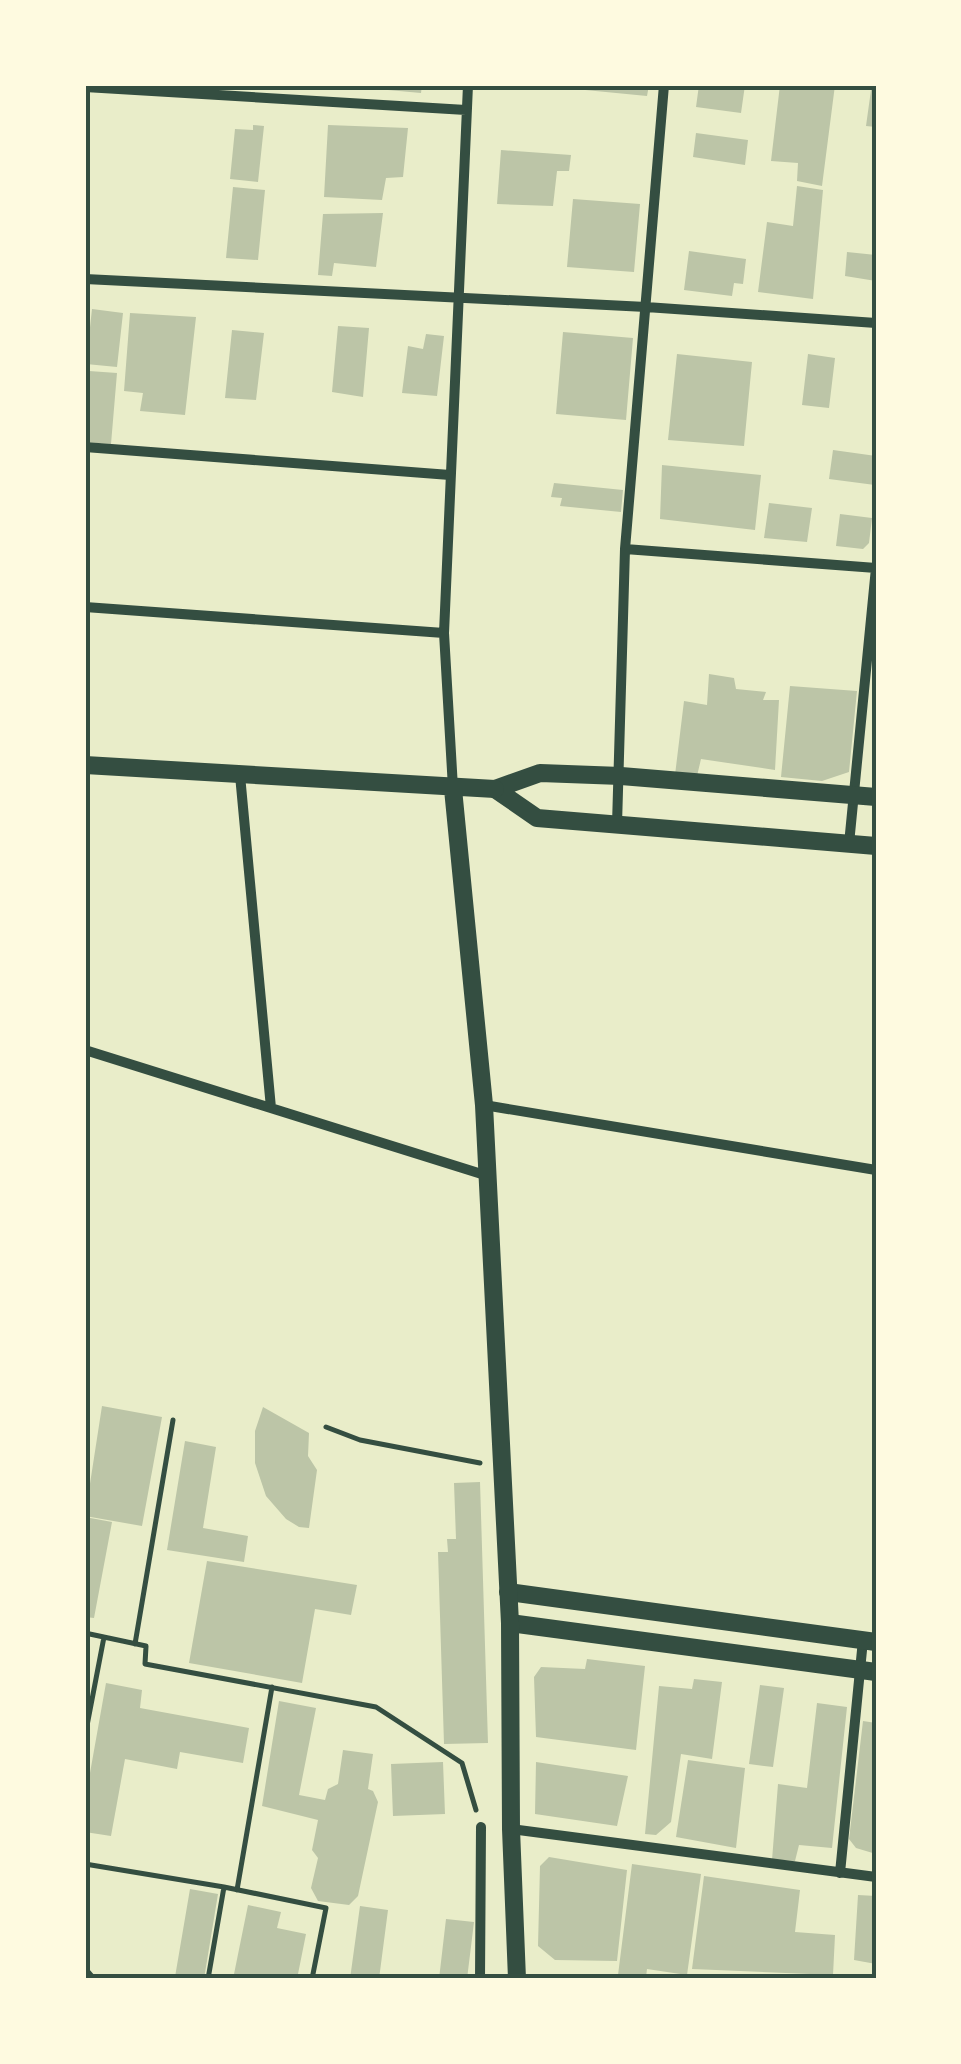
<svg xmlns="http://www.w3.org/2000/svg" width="961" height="2064" viewBox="0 0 961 2064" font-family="'PT Sans',sans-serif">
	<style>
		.building { fill: #bcc5a7 }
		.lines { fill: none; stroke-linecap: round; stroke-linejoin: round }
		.path { stroke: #344e41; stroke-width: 5 }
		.minor { stroke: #344e41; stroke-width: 10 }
		.tertiary { stroke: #344e41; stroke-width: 18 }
		.secondary { stroke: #344e41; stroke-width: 18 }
		.neatline { fill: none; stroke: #344e41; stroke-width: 4 }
	</style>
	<rect width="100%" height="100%" fill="#e9edc9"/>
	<path class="building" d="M366,85h56l-1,8 -55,-5z
		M575,85h74l-2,11 -72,-7z
		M699,85h46l-4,28 -45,-6z
		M780,85h55l-13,101 -25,-5 1,-18 -27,-2z
		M871,90h5v37l-10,-1z
		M253,125l11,1 -6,56 -28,-3 5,-50 18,1z
		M328,125l80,3 -5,49 -17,1 -4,22 -58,-3z
		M696,133l52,7 -3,25 -52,-8z
		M501,150l70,5 -2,16h-12l-4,35 -56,-2z
		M797,186l26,4 -10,109 -55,-7 9,-70 26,4z
		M233,187l32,3 -7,70 -32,-2z
		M573,199l67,5 -6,68 -67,-5z
		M383,213l-7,54 -42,-4 -2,13 -14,-1 5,-61z
		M689,251l57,8 -3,25 -9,-1 -2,13 -48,-6z
		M847,252l29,3v26l-31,-5z
		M92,309l31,4 -6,54 -31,-3z
		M130,313l66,4 -11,98 -45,-4 3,-18 -19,-2z
		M338,326l31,2 -6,69 -31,-5z
		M232,330l32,3 -8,67 -31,-2z
		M563,332l70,6 -7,82 -70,-6z
		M426,334l18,2 -7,60 -35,-3 6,-47 15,3z
		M677,354l75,8 -8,84 -76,-6z
		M808,354l27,4 -6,50 -27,-3z
		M89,371l28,2 -6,71 -26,-2z
		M833,450l43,6 -1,29 -46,-6z
		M662,465l99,10 -6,55 -95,-11z
		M554,483l69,7 -2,22 -61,-6 2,-8 -11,-1z
		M769,503l43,5 -5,34 -43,-4z
		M840,514l32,4 -3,25 -6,6 -27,-3z
		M709,674l25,4 2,11 30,3 -3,8h16l-4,70 -74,-11 -4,17 -22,-1 9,-74 23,4z
		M790,686l67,5 -8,81 -27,9 -41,-4z
		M102,1406l60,11 -20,109 -57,-10z
		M263,1407l46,26 -1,23 9,14 -8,58 -10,-1 -13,-8 -20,-23 -11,-33v-32z
		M185,1441l31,6 -13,81 45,8 -4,26 -77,-12z
		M480,1482l8,261 -44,1 -6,-192h10l-1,-13h9l-2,-56z
		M85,1517l27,5 -18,96 -9,-1z
		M207,1561l150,24 -6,30 -36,-6 -13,74 -113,-20z
		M587,1659l58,7 -9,84 -100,-13 -2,-60 7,-10 44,2z
		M694,1679l28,3 -10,77 -31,-5 -10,68 -15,13 -11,-1 14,-148 33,3z
		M106,1683l36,7 -2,18 109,20 -6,35 -63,-11 -3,17 -52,-10 -14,77 -26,-4v-31z
		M760,1685l24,3 -11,79 -24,-3z
		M279,1701l37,7 -17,87 26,5 3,-11 10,-5 5,-34 30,4 -5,35 5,2 5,11 -20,94 -9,9 -31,-4 -7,-13 7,-30 -6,-8 6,-30 -56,-14z
		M817,1703l30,4 -15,141 -33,-3 -4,16 -23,-1 6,-76 29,4z
		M863,1721l13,2v131l-20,-6 -7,-9z
		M688,1760l57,8 -9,80 -60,-11z
		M443,1762l2,52 -52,2 -2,-52z
		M536,1762l92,14 -11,50 -82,-12z
		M549,1857l78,13 -10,91 -62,-1 -17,-14 2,-80z
		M632,1864l69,10 -14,101 -40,-6 -1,8 -28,-2z
		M704,1876l96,14 -5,42 40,3 -2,40 -141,-6z
		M190,1889l28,5 -14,85 -29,-2z
		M858,1895l18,1v68l-22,-4z
		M248,1905l33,7 -4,16 29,6 -9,45h-64z
		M360,1906l28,4 -9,69h-29z
		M446,1919l28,3 -7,57h-28z"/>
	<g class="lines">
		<path class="path" d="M326,1427l34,13 120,23
			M85,1633l61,13 -1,18 231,43 86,56 14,47
			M135,1644l38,-224
			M85,1736l19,-99
			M85,1864l139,23 102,21 -14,71
			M237,1890l35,-203
			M208,1979l16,-92"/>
		<path class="minor" d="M85,87l381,23
			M85,279l561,28 230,16
			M85,447l365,28
			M625,549l251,19
			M85,607l359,26
			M240,775l31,333
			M453,788l-9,-155 24,-548
			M617,825l8,-276 39,-464
			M849,844l27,-276
			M85,1050l403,126
			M484,1105l392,65
			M511,1829l365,48
			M840,1873l23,-233
			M85,1972l6,7
			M480,1979l1,-152"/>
		<path class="tertiary" d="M495,789l42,29 339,28
			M495,789l45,-16 81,3 255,21
			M508,1592l368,50
			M510,1623l366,49"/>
		<path class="secondary" d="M85,765l410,24
			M453,789l31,316 26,518 1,206 6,150"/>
	</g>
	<rect width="961" height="2064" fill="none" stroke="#fefae0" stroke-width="175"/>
	<rect x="88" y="88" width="786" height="1888" class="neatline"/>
</svg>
